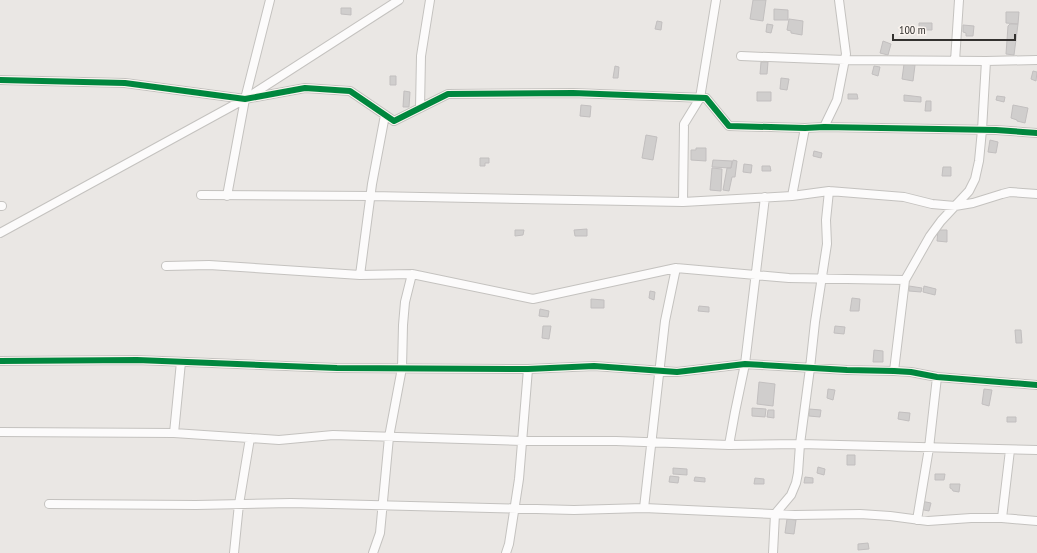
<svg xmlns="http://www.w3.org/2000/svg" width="1037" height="553" viewBox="0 0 1037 553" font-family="'PT Sans Narrow',sans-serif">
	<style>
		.building { fill: #d0cecd; stroke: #c2bfbf }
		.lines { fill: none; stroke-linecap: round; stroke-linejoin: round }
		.street-casing { stroke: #c4c2bf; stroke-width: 10 }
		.street { stroke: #fcfbfb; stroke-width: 8 }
		.cycleway-casing { stroke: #faf4ef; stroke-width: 8 }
		.cycleway { stroke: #00873e; stroke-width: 6 }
	</style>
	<rect width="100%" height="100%" fill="#eae7e4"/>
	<path class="building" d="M753,0h13l-3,21 -13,-2z
		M341,8h10v7l-10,-1z
		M774,9l14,1v10h-14z
		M1006,12h13l-1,12 -12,-1z
		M789,19l14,2 -1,14 -11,-2v-2l-4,-1z
		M657,21l5,1 -1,8 -6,-1z
		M919,23h13v7h-13z
		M767,24l6,1 -2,8 -5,-1z
		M1010,24h8l-4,31 -8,-1 2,-28z
		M963,25l11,1 -1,10h-7v-3l-3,-1z
		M883,41l8,3 -3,11 -8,-2z
		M761,62h7l-1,12h-7z
		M904,64l11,1 -2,16 -11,-2z
		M615,66l4,1 -1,11h-5z
		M874,66l6,1 -2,9 -6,-2z
		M1033,71l4,1 -1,9 -5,-2z
		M390,76h6v9h-6z
		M781,78l8,1 -2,11 -7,-1z
		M404,91l6,1 -1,15h-6z
		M757,92h14v9h-14z
		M848,94h9l1,5h-10z
		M904,95l17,2v5l-17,-1z
		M997,96l8,1 -1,5 -8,-2z
		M926,101h5v10h-6z
		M581,105l10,1 -1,11 -10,-1z
		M1013,105l15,3 -3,15 -8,-2v-1l-6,-2z
		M646,135l11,2 -4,23 -11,-2z
		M990,140l8,2 -2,11 -8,-1z
		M696,148h10v13l-15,-1v-10h5z
		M814,151l8,2 -1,5 -8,-2z
		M480,158h9v5h-4v3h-5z
		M713,160l19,1 -1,7 -19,-1z
		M733,160l4,1 -2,16h-3l-3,14 -6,-1 4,-22h4z
		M744,164l8,1 -1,8 -8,-1z
		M762,166h8l1,5h-9z
		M943,167h8v9h-9z
		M712,168l10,1 -1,22 -11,-1z
		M587,229v7h-12l-1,-6z
		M515,230h9l-1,5 -8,1z
		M938,230h9v12l-10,-1z
		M909,286l13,2 -1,4 -12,-1z
		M924,286l12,3 -1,6 -12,-3z
		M650,291l5,1 -1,8 -5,-2z
		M852,298l8,1 -1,12h-9z
		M591,299l13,1v8h-13z
		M699,306l10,1v5l-11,-1z
		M540,309l9,2 -1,6 -9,-1z
		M543,326h8l-2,13 -7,-1z
		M835,326l10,1 -1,7 -10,-1z
		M1015,330h6l1,13h-6z
		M874,350l9,1v11h-10z
		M759,382l16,2 -2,22 -16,-2z
		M828,389l7,1 -2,10 -6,-2z
		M984,389l8,1 -3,16 -7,-2z
		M752,408l14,1 -1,8 -13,-1z
		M809,409l12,1 -1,7 -11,-1z
		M768,410h6v8l-7,-1z
		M899,412l11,1 -1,8 -11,-2z
		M1007,417h9v5h-9z
		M847,455h8v10h-8z
		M818,467l7,2 -1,6 -7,-2z
		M673,468l14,1v6l-14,-1z
		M935,474h10l-1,6h-9z
		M670,476l9,1 -1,6 -9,-1z
		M695,477l10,1v4l-11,-1z
		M805,477l8,1v5h-9z
		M755,478l9,1v5h-10z
		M950,484h10l-1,8 -6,-1 -1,-2 -2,-1z
		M921,501l10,2 -2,8 -10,-2z
		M787,519l9,1 -2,14 -9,-1z
		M868,543l1,6 -11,1v-6z"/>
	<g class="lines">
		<defs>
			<path id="street" d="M741,56l104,4 141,1 51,-1
				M955,61l4,-61
				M0,80l125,3 120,16 60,-11 45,3 44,30 54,-27 125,-1 133,5 23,28 76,2 19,-1 172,3 41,3
				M420,108l1,-52 9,-56
				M824,127l13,-27 9,-46 -7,-54
				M201,195l170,1 312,6 109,-6 37,-5 75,6 28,7 23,2 18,-3 29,-9 8,-2 27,2
				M227,196l18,-97 25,-99
				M792,196l13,-68
				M683,202l1,-78 16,-26 16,-98
				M0,206h2
				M0,233l245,-134 154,-99
				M166,266l43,-1 151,10
				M412,274l121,25 143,-31 113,10 116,2
				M0,361l137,-1 200,8 191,1 66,-3 83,6 68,-8 102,6 47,1 17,1 26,5 100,8
				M894,371l11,-91 25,-44 11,-15 28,-30 6,-12 4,-18 3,-31 4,-69
				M0,432l174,1 105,7 54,-5 189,6h94l113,4 71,-1 237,6
				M174,433l7,-71
				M729,445l6,-33 10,-48 20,-167
				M49,504l147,1 95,-2 283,7 70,-2 151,7 65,-1 30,2 38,5 43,-3h31l35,3
				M644,508l21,-187 11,-53
				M1002,518l8,-68
				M917,520l12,-72 8,-71
				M234,553l5,-49 11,-66
				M373,553l7,-20 9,-96 13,-69 1,-43 2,-23 7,-28 -52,1 12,-91 13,-69
				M506,553l3,-9 10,-65 9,-110
				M773,553l2,-39 16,-19 5,-12 2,-10 2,-29 10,-76 5,-46 12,-78 -1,-24 3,-29"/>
		</defs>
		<use href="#street" class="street-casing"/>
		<use href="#street" class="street"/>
		<defs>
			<path id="cycleway" d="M0,80l125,3 120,16 60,-11 45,3 44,30 54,-27 125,-1 133,5 23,28 76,2 19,-1 172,3 41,3
				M0,361l137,-1 200,8 191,1 66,-3 83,6 68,-8 102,6 47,1 17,1 26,5 100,8"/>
		</defs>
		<use href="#cycleway" class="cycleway-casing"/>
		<use href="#cycleway" class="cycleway"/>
	</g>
	<path d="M893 34v6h122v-6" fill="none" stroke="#33312f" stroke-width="2"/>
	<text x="899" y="34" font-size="12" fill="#33312f" stroke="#faf4ef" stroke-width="3" paint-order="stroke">100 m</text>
</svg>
